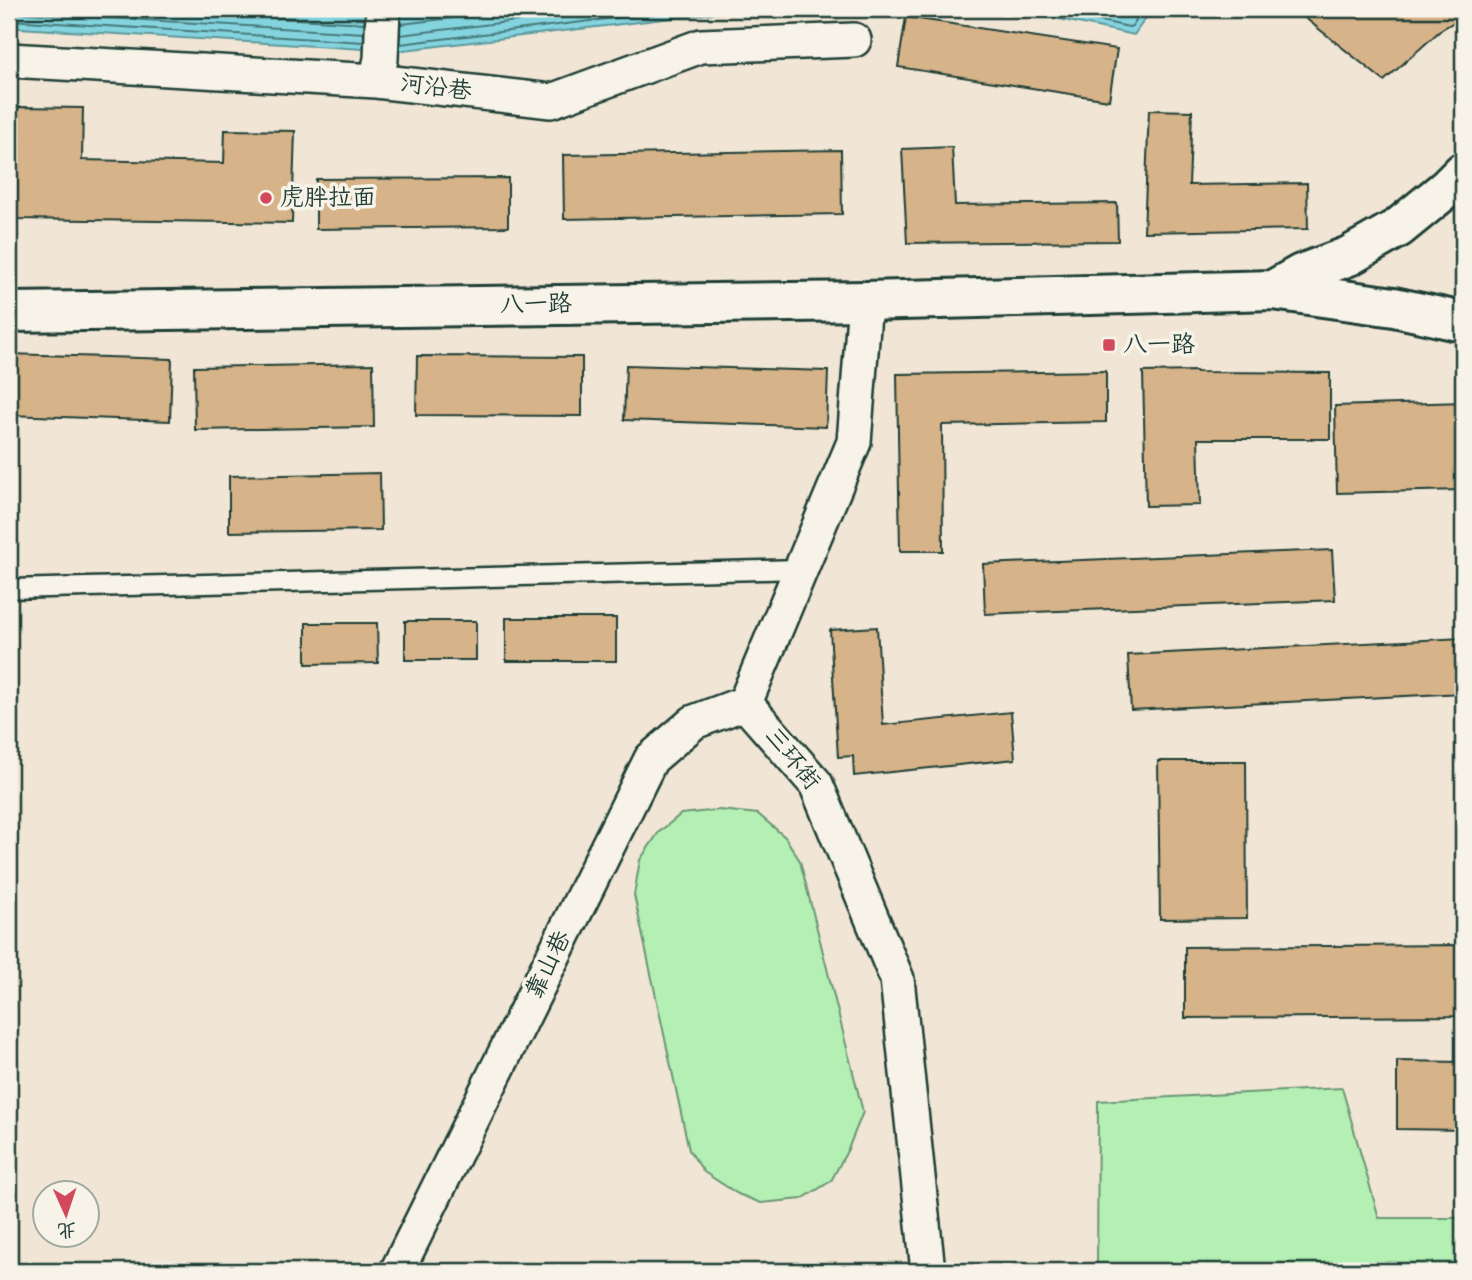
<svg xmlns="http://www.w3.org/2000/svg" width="1472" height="1280" viewBox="0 0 1472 1280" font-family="Mynerve,'LXGW WenKai TC',sans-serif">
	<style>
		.green { fill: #b4efb4; stroke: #6a9674; stroke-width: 2 }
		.water { fill: #84d4e0; stroke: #5c989b; stroke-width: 2 }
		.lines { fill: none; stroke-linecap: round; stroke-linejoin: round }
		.shore { stroke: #477979; stroke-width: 2 }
		.building { fill: #d7b389; stroke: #1f3d34; stroke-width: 2 }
		.lane-casing { stroke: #1f3d34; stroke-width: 23 }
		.street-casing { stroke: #1f3d34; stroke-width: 38 }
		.secondary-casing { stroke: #1f3d34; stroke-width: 44 }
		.lane { stroke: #f7f3e8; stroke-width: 18 }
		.street { stroke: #f7f3e8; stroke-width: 33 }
		.secondary { stroke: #f7f3e8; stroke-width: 38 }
		.poi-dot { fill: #d1495b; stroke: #f7f3e8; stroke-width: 2.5 }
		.labels { text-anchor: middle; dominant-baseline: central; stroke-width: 7; stroke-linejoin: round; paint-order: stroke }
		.street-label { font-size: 24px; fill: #1f3d34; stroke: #f7f3e8 }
		.poi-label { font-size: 24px; fill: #1f3d34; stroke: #f7f3e8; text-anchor: start }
	</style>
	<rect width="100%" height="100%" fill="#f1e6d5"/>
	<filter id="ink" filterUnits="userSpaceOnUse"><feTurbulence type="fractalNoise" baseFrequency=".0143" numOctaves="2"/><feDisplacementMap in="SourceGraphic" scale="14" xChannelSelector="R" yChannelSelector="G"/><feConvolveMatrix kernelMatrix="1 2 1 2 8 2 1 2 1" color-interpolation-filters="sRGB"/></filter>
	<g filter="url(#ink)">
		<path class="green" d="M720,810l38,4 27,23 15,24 63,251 -15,37 -17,32 -29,18 -41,4 -23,-9 -34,-22 -15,-22 -55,-255 6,-35 19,-28 22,-18z
			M1342,1088l37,130h84v53h-366l1,-170z"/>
		<path class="water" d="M9,9h739l-352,42 -377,-23 -10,-1z
			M1012,9h140l-18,26z"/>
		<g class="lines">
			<path class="shore" d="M132,9l232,14
				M1045,9l84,18 3,-1 11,-17
				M9,12l355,21
				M9,20l354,22
				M401,24l127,-15
				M400,35l216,-26
				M400,44l289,-35"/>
		</g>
		<path class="building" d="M1294,9h169v8l-21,12 -58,52z
			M906,17l211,32 -8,51 -211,-33z
			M18,107l65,1 -1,52 142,3 1,-33 70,1 -3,92 -276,-4z
			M1149,110l43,1 -3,74 118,-2 1,46 -164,3z
			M952,147l3,58 162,-2 1,38 -211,2 -5,-94z
			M841,150l1,64 -278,5 -1,-64z
			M508,178v49l-192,2v-50z
			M9,354l163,5 -2,62 -161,-6z
			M417,356l165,1v59l-166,-1z
			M373,364l1,63 -179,3 -1,-63z
			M626,365l202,6 -2,56 -202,-7z
			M1106,371v51l-164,3 1,126h-43l-3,-177z
			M1196,371l1,1 133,1v66h-132l2,66 -54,1 -3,-134z
			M1463,402v88l-126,3 -2,-87z
			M380,473l1,57 -152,2v-56z
			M1332,550l3,50 -350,14 -2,-50z
			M506,618h110v43h-110z
			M405,621h71v39h-71z
			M306,623h71l1,40 -72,1z
			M877,627l6,98 128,-13 4,47 -161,17 -1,-20 -15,1 -8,-127z
			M1463,638v55l-332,17 -3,-55z
			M1158,761h88l1,157 -87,1z
			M1463,945v71l-278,2v-71z
			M1397,1061l66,1v68l-66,-1z"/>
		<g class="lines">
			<defs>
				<path id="lane" d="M9,589l792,-20"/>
				<path id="street" d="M9,60l367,21 175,20 150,-55 153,-6
					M376,81l5,-22 2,-50
					M745,703l71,81 81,195 31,292
					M745,703l109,-261 11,-141
					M397,1271l254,-512 43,-37 51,-19"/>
				<path id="secondary" d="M1273,290l28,-16 48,-18 49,-28 49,-40 16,-16
					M9,312l856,-11 408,-11 121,17 69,15"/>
			</defs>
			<use href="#lane" class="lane-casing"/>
			<use href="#street" class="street-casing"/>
			<use href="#secondary" class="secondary-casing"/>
			<use href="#lane" class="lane"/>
			<use href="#street" class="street"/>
			<use href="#secondary" class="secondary"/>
		</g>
	</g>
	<g class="poi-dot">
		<circle cx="266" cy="198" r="7"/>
		<rect x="1102" y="338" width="14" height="14" rx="3.5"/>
	</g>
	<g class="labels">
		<g class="street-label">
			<text transform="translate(436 88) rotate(7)">河沿巷</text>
			<text transform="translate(536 305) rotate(-1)">八一路</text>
			<text transform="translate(792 759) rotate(51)">三环街</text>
			<text transform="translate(549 965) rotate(-64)">靠山巷</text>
		</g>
		<g class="poi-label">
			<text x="280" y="198">虎胖拉面</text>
			<text x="1123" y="345">八一路</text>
		</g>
	</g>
	<rect width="1472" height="1280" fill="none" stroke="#f7f3e8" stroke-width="35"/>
	<rect x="18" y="18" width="1437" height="1245" fill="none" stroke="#1f3d34" stroke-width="2.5" filter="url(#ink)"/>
	<g transform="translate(66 1214) rotate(177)"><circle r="33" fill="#f7f3e8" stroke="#a1aaa0" stroke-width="2"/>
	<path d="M0-5L12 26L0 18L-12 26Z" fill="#d1495b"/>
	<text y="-10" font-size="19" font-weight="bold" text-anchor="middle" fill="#1f3d34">北</text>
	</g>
</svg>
